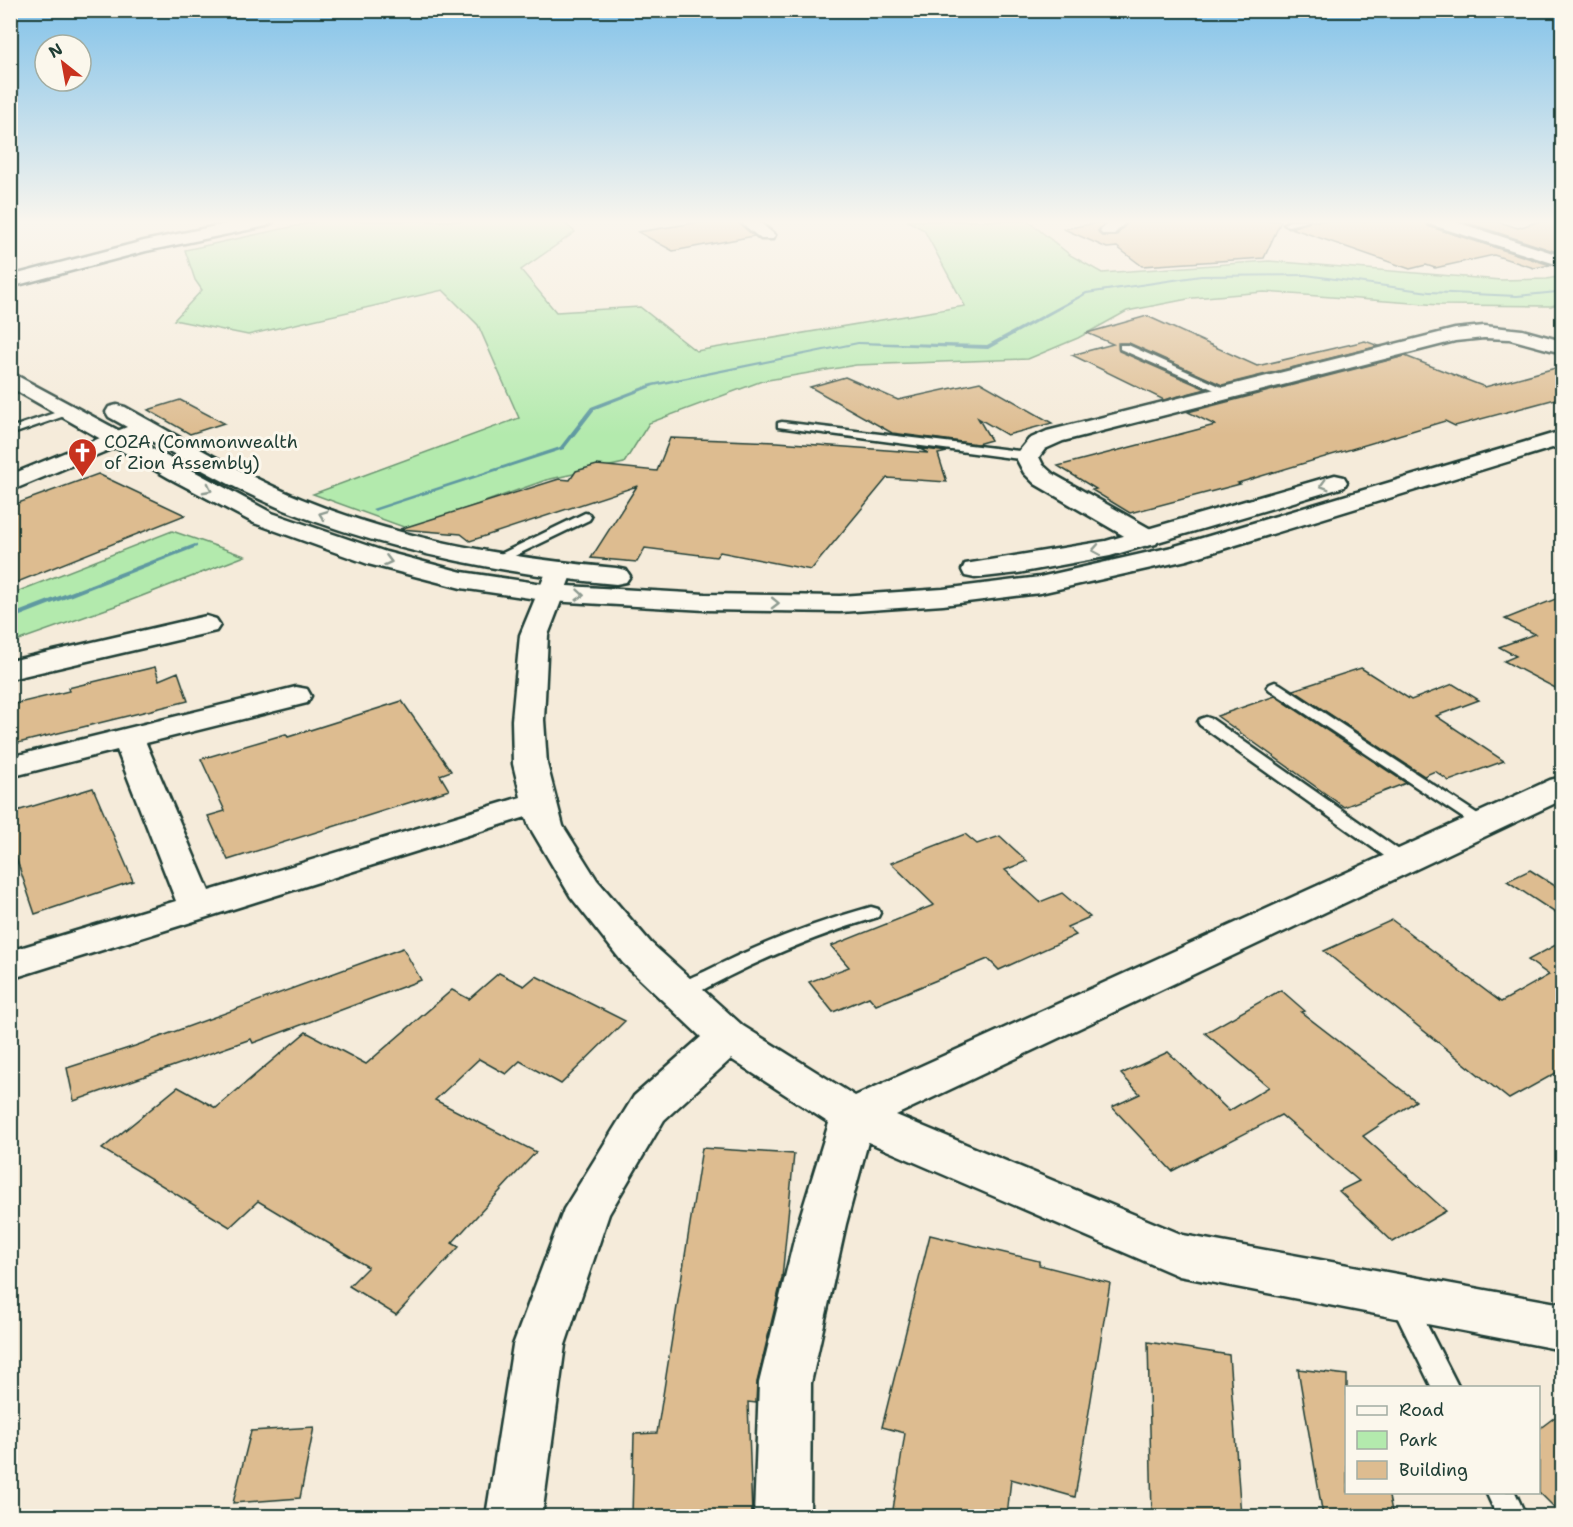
<svg xmlns="http://www.w3.org/2000/svg" width="1573" height="1527" viewBox="0 0 1573 1527" font-family="'Shantell Sans',sans-serif">
	<style>
		.green { fill: #b3eaad; stroke: #699470; stroke-width: 1.5 }
		.lines { fill: none; stroke-linecap: round; stroke-linejoin: round }
		.stream { fill: #5f99a1; fill-rule: evenodd }
		.building { fill: #ddbc90; stroke: #1f3d34; stroke-width: 1.5 }
		.service-casing { stroke: #1f3d34; stroke-width: 5 }
		.minor-casing { stroke: #1f3d34; stroke-width: 5 }
		.tertiary-casing { stroke: #1f3d34; stroke-width: 5 }
		.service { fill: #fbf7ec; fill-rule: evenodd }
		.minor { fill: #fbf7ec; fill-rule: evenodd }
		.tertiary { fill: #fbf7ec; fill-rule: evenodd }
		.oneway { stroke: #8d9a90 }
		.labels { text-anchor: middle; dominant-baseline: central; stroke-width: 6; stroke-linejoin: round; paint-order: stroke }
		.far-poi-label { font-size: 18px; fill: #1f3d34; stroke: #fbf7ec; text-anchor: start }
	</style>
	<rect width="100%" height="100%" fill="#f5ebda"/>
	<filter id="ink" filterUnits="userSpaceOnUse"><feTurbulence type="fractalNoise" baseFrequency=".0167" numOctaves="2"/><feDisplacementMap in="SourceGraphic" scale="12" xChannelSelector="R" yChannelSelector="G"/><feConvolveMatrix kernelMatrix="1 2 1 2 8 2 1 2 1" color-interpolation-filters="sRGB"/></filter>
	<g filter="url(#ink)">
		<path class="green" d="M319,221h243l13,11 -54,38 35,42 84,-5 56,44 269,-45 -41,-76 -16,-9h120l42,34 32,18 167,-12 232,19 46,-1 15,-3v27l-11,3 -112,-1 -175,-13 -71,6 -66,13 -49,27 -50,21 -172,6 -94,16 -113,42 -25,40 -78,17 -137,49 -96,-35 206,-76 -41,-93 -35,-35 -195,45 -74,-15 28,-30 -7,-10 -10,-30z
			M172,531l73,25 -116,45 -118,42v-49z"/>
		<g class="lines">
			<path class="stream" d="M1306,274l123,17 88,4 40,-4 2,1 -2,1 -40,4 -88,-4 -123,-17 -105,1 -114,17 -99,55 -130,-5 -204,42 -59,23 -31,40 -187,61 -2,1 -3,-2 188,-62 31,-40 60,-23 207,-42 129,3 99,-53 115,-17z
				M195,544l2,1v2l-187,73v-5z"/>
		</g>
		<path class="building" d="M707,221h30l17,15 -81,15 -35,-19z
			M1106,221l-8,10 4,5h14l13,-15h152l-17,37 -122,8 -25,-19 -10,1 -43,-19z
			M1310,221h115l3,5 122,39 -16,3 -40,-13 -59,13 -9,-3 -16,4 -119,-41z
			M1462,221h34l22,7 22,-7h23v33z
			M1147,316l110,50 108,-25 14,5 -157,39 -93,-42h-11l1,8 87,38 -42,11 -92,-45 41,-11 -26,-11z
			M1405,356l80,31 78,-21v31l-108,29 -10,-5 -207,62 2,1 -110,29 -38,-23 4,-1 -38,-23 157,-41 -27,-13z
			M845,377l53,23 82,-18 72,41 -45,12 -29,-17 13,22 -14,4 -85,-11 -82,-46z
			M180,400l44,23 -34,11 -42,-24z
			M670,438l107,4 151,11 -10,-5 29,4 -9,2 9,28 -60,-4 -76,92 -91,-18 -4,5 -71,-9 -8,14 -46,-4 46,-72 -167,55 -9,-7 -61,-5 159,-50 11,1 6,-9 21,-6 60,6z
			M98,474l87,41 -175,70v-79z
			M1563,596v96l-59,-31 12,-5 -17,-9 36,-13 -30,-15z
			M155,667l4,13 19,-8 10,29 -178,44v-40l59,-14 -1,-3z
			M1361,668l50,32 42,-16 26,16 -43,16 68,45 -55,20 -14,-10 -11,5 -131,-86z
			M1275,696l131,87 -62,24 -127,-91z
			M402,701l49,70 -11,4 9,15 -221,70 -20,-44 17,-5 -24,-52 85,-25 2,3z
			M93,788l40,93 -98,33 -25,-74v-27z
			M965,834l12,10 23,-8 27,25 -22,9 35,32 22,-9 28,24 -23,10 9,8 -77,35 -11,-11 -112,46 -7,-8 -36,15 -24,-30 40,-15 -18,-21 103,-41 -43,-42z
			M1530,870l33,21v27l-56,-37z
			M1392,920l109,82 48,-27 -21,-15 35,-19v128l-54,30 -185,-148z
			M403,948l18,32 -168,63 -2,-4 -177,62 -7,-33 68,-22z
			M499,973l25,13 12,-10 89,45 -64,63 -41,-23 -14,13 -27,-15 -44,41 101,52 -84,91 7,4 -63,68 -47,-29 19,-19 -110,-66 -28,26 -128,-78 76,-62 38,21 90,-76 60,32 86,-74 17,9z
			M1281,990l24,21 -4,1 115,89 -53,35 83,75 -53,31 -54,-51 20,-10 -78,-66 -109,56 -60,-64 28,-13 -19,-20 47,-22 61,59 40,-24 -64,-54z
			M702,1148l92,6 -12,124 -25,104 -1,21 -8,-1 4,114h-120l2,-82 23,-1z
			M930,1235l109,26v4l71,18 -35,214 -64,-18 -4,37h-115l13,-83 -23,-6z
			M1148,1342l81,13 12,161h-89z
			M1298,1369l49,6v117h41l5,24h-70z
			M1563,1411v105l-24,-24v-63z
			M314,1427l-14,71 -67,5 18,-72z"/>
		<g class="lines">
			<defs>
				<path id="service" d="M1308,221l-20,5 -4,-2 5,-3z
					M1120,345h8l105,47 -1,2h-8l-104,-45z
					M69,408l6,3 -2,2 -63,22v-7z
					M782,422l245,30 6,4 -6,4 -249,-33v-4z
					M585,513l4,1 2,3 -2,3 -93,45 -5,1 -7,-4z
					M1275,682l5,2 213,140 -3,4h-12l-208,-138 -3,-3 3,-3z
					M1206,717l6,2 197,138 3,4 -3,4h-12l-197,-140 -2,-3 2,-3z
					M871,907l7,2 2,4 -2,4c-67,20 -129,47 -190,81l-7,2 -7,-2 -3,-5c6,-11 24,-17 35,-22 53,-27 108,-48 165,-64z
					M1401,1289l9,3 49,96h-27l-43,-88 3,-8z
					M1486,1492h29l11,24h-29z"/>
				<path id="minor" d="M240,221h34l-8,5 -120,25 -136,36v-11l134,-35z
					M739,221h19l17,14 -2,4h-12z
					M1109,221h18l-13,13h-12l-2,-3z
					M1484,326l38,4 40,11v12l-52,-14 -26,-1 -29,3 -392,100 -18,8 -6,8 4,8 10,9 103,58 4,6 -4,6 -9,2 -9,-2 -103,-60 -11,-11 -9,-17 14,-17 18,-8 408,-102z
					M144,420l8,2 3,5 -3,5 -142,59v-16z
					M560,562l10,2 3,6 -25,65 -4,85 3,44 16,62 34,54 54,63 92,83 112,70 695,-316 12,-3v23l-666,315 287,120 379,69v46l-383,-74 -311,-134 -22,82 -35,159 -1,133h-56l5,-133 39,-159 31,-101 -98,-64 -67,61 -55,94 -44,131 -23,171h-56l27,-171 51,-136 70,-113 67,-59 -78,-74 -52,-66 -42,-71 -3,-9 -516,162v-28l166,-50 -59,-151 -107,27v-20l286,-70 11,2 4,7 -4,7 -161,40 63,148 312,-94 -8,-33 -1,-44 8,-85 27,-65 3,-6z
					M206,616l10,3 4,6 -4,6 -206,48v-18z"/>
				<path id="tertiary" d="M1427,221h26l109,35v10l-133,-42z
					M10,372l262,141 114,39 76,20 88,13 155,9 135,2 103,-7 97,-12 132,-30 390,-116v14l-375,115 -147,33 -97,12 -103,7 -135,-2 -155,-9 -89,-13 -93,-24 -114,-41 -85,-45 -159,-91z
					M117,405l8,2c58,32 116,67 177,92 100,41 207,59 314,69l10,2 4,6 -4,6 -10,2c-112,-10 -224,-32 -329,-73 -62,-25 -120,-62 -178,-94l-3,-5 3,-5z
					M1335,475l9,2 3,5 -3,5 -234,69 -92,17 -43,5 -10,-2 -3,-6 3,-6 141,-23z"/>
			</defs>
			<use href="#service" class="service-casing"/>
			<use href="#minor" class="minor-casing"/>
			<use href="#tertiary" class="tertiary-casing"/>
			<use href="#service" class="service"/>
			<use href="#minor" class="minor"/>
			<use href="#tertiary" class="tertiary"/>
		</g>
		<defs><path id="oneway-chevron" d="M-2-3.5L2.5 0L-2 3.5" fill="none" stroke-width="1.6" stroke-linecap="round" stroke-linejoin="round" transform="scale(1.5)"/></defs>
		<g class="oneway">
			<use href="#oneway-chevron" transform="translate(1324 485) rotate(164)"/>
			<use href="#oneway-chevron" transform="translate(208 489) rotate(28)"/>
			<use href="#oneway-chevron" transform="translate(323 515) rotate(-160)"/>
			<use href="#oneway-chevron" transform="translate(1096 550) rotate(170)"/>
			<use href="#oneway-chevron" transform="translate(388 561) rotate(14)"/>
			<use href="#oneway-chevron" transform="translate(580 595) rotate(5)"/>
			<use href="#oneway-chevron" transform="translate(775 603) rotate(1)"/>
		</g>
	</g>
	<linearGradient id="sky" x2="0" y2="1"><stop stop-color="#82c2e9"/><stop offset="0.51" stop-color="#faf6ee"/><stop offset="1" stop-color="#faf6ee" stop-opacity="0"/></linearGradient>
	<rect width="1573" height="435" fill="url(#sky)"/>
	<defs>
		<symbol id="church-pin" viewBox="-11 -11 22 30"><path d="M0 17L-7.5 6A9.5 9.5 0 1 1 7.5 6Z" fill="#c8321e" stroke="#fbf7ec"/><path d="M-1.2-6h2.4v3.5h3.3v2.4h-3.3V6h-2.4V-.1h-3.3v-2.4h3.3Z" fill="#fff"/></symbol>
	</defs>
	<g fill-rule="evenodd">
		<use href="#church-pin" x="66" y="436" width="33" height="45"/>
	</g>
	<g class="labels">
		<g class="far-poi-label">
			<text x="104" y="442">COZA (Commonwealth<tspan x="104" dy="21">of Zion Assembly)</tspan></text>
		</g>
	</g>
	<rect width="1573" height="1527" fill="none" stroke="#fbf7ec" stroke-width="36"/>
	<rect x="18" y="18" width="1537" height="1491" fill="none" stroke="#1f3d34" stroke-width="2" filter="url(#ink)"/>
	<rect x="1345" y="1386" width="195" height="108" fill="#fbf7ec" stroke="#a3ada2" stroke-width="1.5"/>
	<rect x="1357" y="1406" width="30" height="9" fill="#fbf7ec" stroke="#a3ada2" stroke-width="1.5"/>
	<text x="1399" y="1416" font-size="18" fill="#1f3d34">Road</text>
	<rect x="1357" y="1431" width="30" height="18" fill="#b3eaad" stroke="#a3ada2" stroke-width="1.5"/>
	<text x="1399" y="1446" font-size="18" fill="#1f3d34">Park</text>
	<rect x="1357" y="1461" width="30" height="18" fill="#ddbc90" stroke="#a3ada2" stroke-width="1.5"/>
	<text x="1399" y="1476" font-size="18" fill="#1f3d34">Building</text>
	<g transform="translate(63 63) rotate(329)"><circle r="28" fill="#fbf7ec" stroke="#a3ada2" stroke-width="1.5"/>
	<path d="M0-4.5L10 22L0 15L-10 22Z" fill="#c8321e"/>
	<text y="-9" font-size="16" font-weight="bold" text-anchor="middle" fill="#1f3d34">N</text>
	</g>
</svg>
